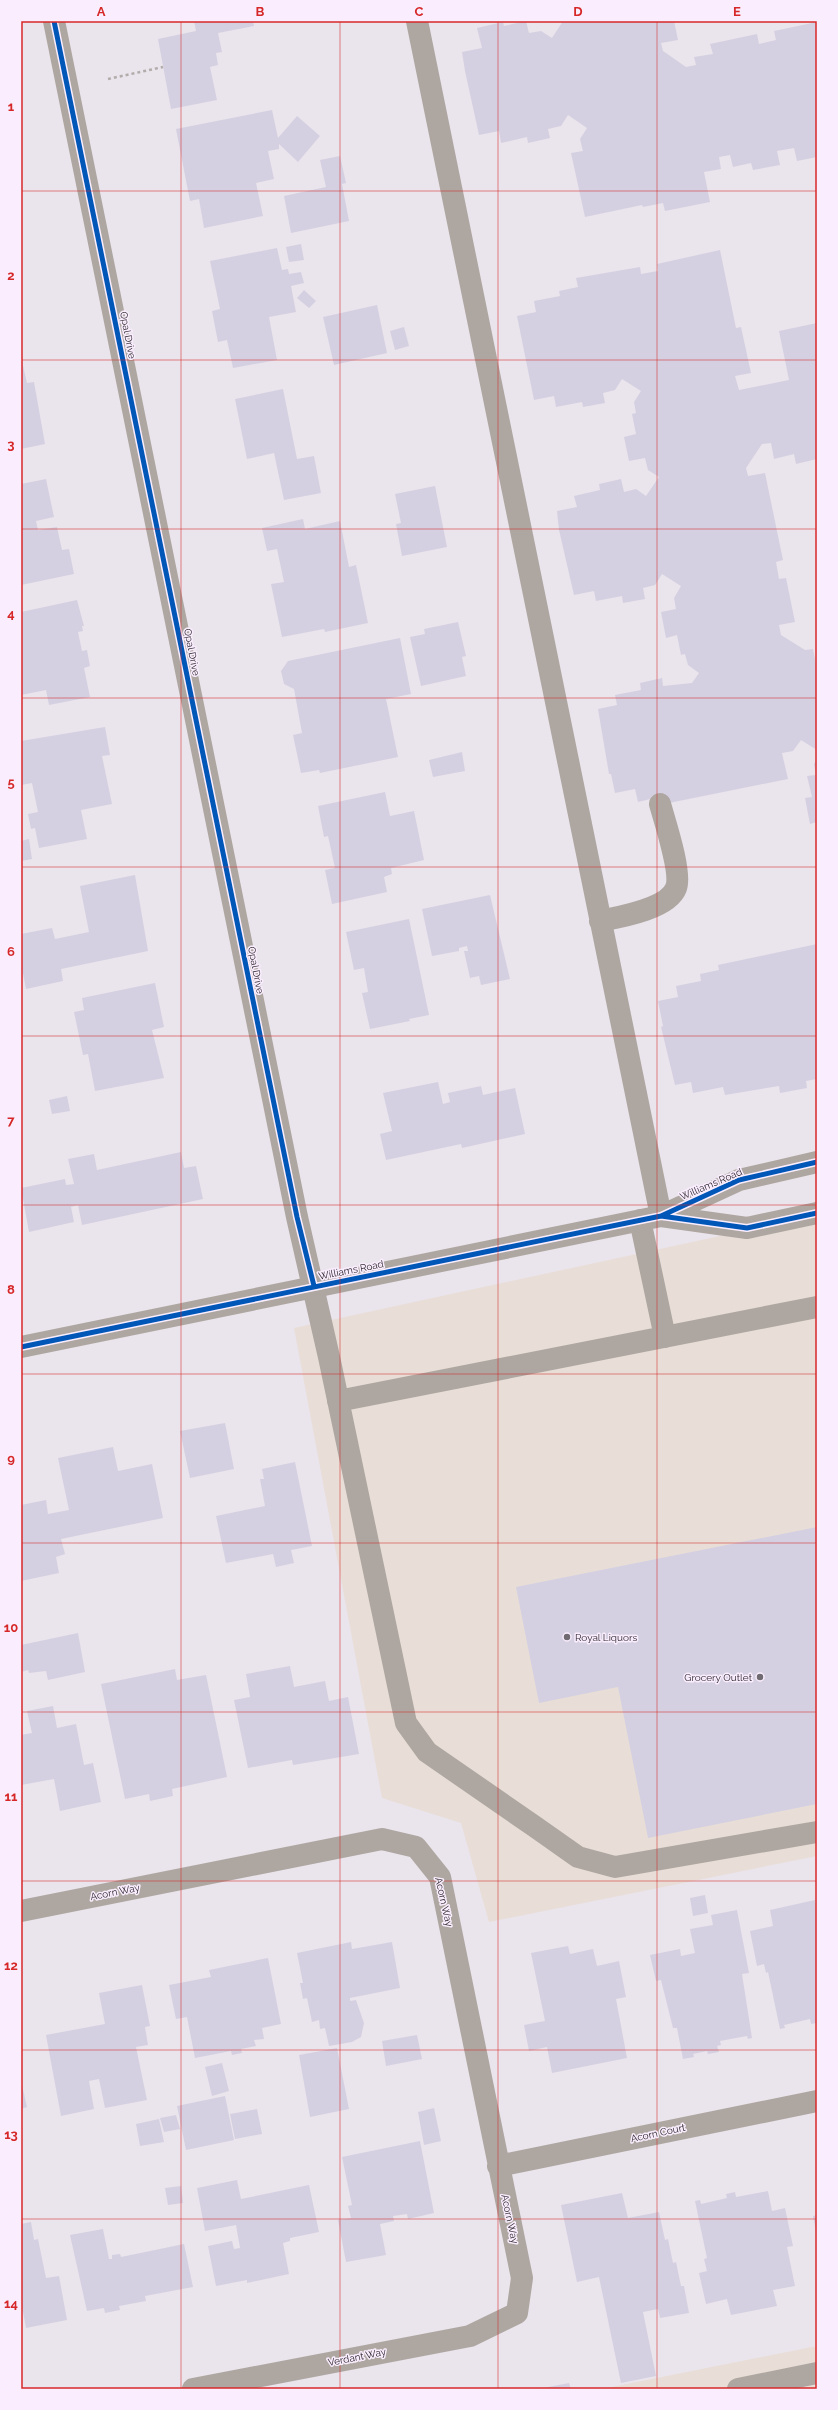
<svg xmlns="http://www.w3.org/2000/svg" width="838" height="2410" viewBox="0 0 838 2410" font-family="Raleway,sans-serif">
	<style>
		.commercial { fill: #e8ded7 }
		.building { fill: #d5d0e1 }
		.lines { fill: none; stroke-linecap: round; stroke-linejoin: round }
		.path { stroke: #b2acab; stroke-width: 2.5; stroke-dasharray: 3 3; stroke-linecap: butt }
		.minor { stroke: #aea7a1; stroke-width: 22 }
		.cycleway-casing { stroke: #faeefe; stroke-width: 8 }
		.cycleway { stroke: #0057b8; stroke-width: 5 }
		.grid { fill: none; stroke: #d62828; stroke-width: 1; stroke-opacity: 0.55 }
		.poi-dot { fill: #706a71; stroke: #faeefe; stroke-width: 1.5 }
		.labels { text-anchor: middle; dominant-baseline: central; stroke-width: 3; stroke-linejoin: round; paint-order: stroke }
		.street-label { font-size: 10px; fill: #2e292f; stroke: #faeefe }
		.poi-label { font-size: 10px; fill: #2e292f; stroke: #faeefe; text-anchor: start }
		.neatline { fill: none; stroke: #d62828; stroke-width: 1.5 }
		.grid-label { font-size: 13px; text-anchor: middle; font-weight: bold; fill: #d62828 }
	</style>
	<rect width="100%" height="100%" fill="#eae4ec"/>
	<path class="commercial" d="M817,1215v641l-328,66 -28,-99 -79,-25 -88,-470z
		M817,2346v43h-215z"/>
	<path class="building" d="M194,21h59l1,5 -36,7 4,19 -6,1 2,12 -8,2 7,33 -46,9 -13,-70 38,-8z
		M526,21l3,12 12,-2 11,7 11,-17h111l4,19 -17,3 2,8 23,16 10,-2 -2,-8 19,-3 -3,-10 47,-10 2,10 17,-4 -2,-9 43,-9v135l-20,4 -3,-13 -17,3 3,14 -27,5 -2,-7 -18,4 -3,-12 -11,2 2,12 -17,3 6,30 -45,9 -2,-8 -20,4 -1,-2 -57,12 -14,-64 12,-2 -3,-12 7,-11 -19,-13 -7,11 -13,3 2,9 -22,5 -1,-6 -26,6 -2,-12 -20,4 -14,-64 -3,-19 20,-4 -5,-20 26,-6 1,4z
		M272,110l6,28 19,-22 23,20 -22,26 -19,-18v5l-11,2 6,28 -18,4 7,33 -59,12 -5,-29 -9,2 -14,-72z
		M340,156l6,27 -4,1 7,37 -58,12 -7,-37 42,-9 -6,-27z
		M301,244l3,16 -15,2 -3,-15z
		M277,248l5,22 6,-1 1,5 12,-2 3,11 -13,3 5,26 -27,5 8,43 -44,8 -6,-28 -9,2 -6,-31 8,-2 -10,-48z
		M720,250l16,78 5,-1 10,46 -16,3 4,14 50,-10 -10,-49 38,-8v136l-21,5 -2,-10 -20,5 -3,-16 -9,1 -16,24 2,8 17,-3 18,87 -7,2 3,17 7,-1 9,44 -16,3 2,10 24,15 8,-1 4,20v81l-16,-10 -8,11 -11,2 6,26 -124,25 -1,-8 -25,6 -3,-13 -20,4 -4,-19h-2l-11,-65 19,-4 -2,-10 26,-5 -1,-7 22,-5 1,8 29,-3 7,-10 -11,-8 -3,-11 -4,1 -4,-20 -11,3 -5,-26 15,-3 -2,-11 7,-12 -19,-12 -7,11 -12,3 2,11 -22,4 -1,-7 -26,5 -2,-10 -20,4 -15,-65 -2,-19 20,-4 -3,-11 26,-6 -1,-6 22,-5 3,13 12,-3 10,7 13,-19 -11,-7 -3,-12 -16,3 -5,-24 12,-3 -4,-20 4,-1 -2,-11 7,-11 -19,-12 -7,11 -12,3 2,10 -22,4 -1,-5 -26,5 -2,-11 -20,4 -17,-84 19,-4 -2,-11 26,-5 -1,-5 19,-4 -2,-9 64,-11 1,7 17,-3 -1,-7z
		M304,290l12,11 -7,7 -12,-10z
		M377,305l10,48 -53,12 -11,-48z
		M404,327l5,19 -14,4 -5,-19z
		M21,357l6,26 7,-1 11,62 -24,5z
		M283,389l14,70 17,-3 7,37 -37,7 -10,-47 -27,6 -12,-60z
		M46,479l8,38 -18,4 2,9 19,-3 5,23 7,-1 5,25 -53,11v-101z
		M435,486l12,61 -45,9 -6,-32 5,-1 -6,-29z
		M303,519l2,10 35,-8 9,46 7,-2 12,58 -43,9 -1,-3 -42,8 -11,-53 13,-2 -7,-33 -10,2 -5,-23z
		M77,600l7,26h-2l1,5 -5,1 4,19 5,-1 3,16 -6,2 6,29 -41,8 -3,-15 -25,5v-83z
		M458,622l8,34 -4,1 4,19 -45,10 -11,-49 15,-3 -1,-5z
		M400,638l11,56 -25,5 12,58 -78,16 -1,-3 -18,3 -8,-38 9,-2 -8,-44 -10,-5 -3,-13 7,-10z
		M105,727l5,28 -8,1 10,48 -31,6 6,29 -48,9 -4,-20 -4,1 -3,-15 10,-2 -6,-29 -11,2v-44z
		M462,752l3,19 -32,6 -4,-17z
		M817,759v63l-7,2 -5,-26 7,-1 -5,-21 9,-1 -2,-11z
		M385,792l5,24 24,-5 10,49 -33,8 1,6 -8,3 3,15 -55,12 -7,-34 10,-2 -7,-32 -4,1 -6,-31z
		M29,839l3,20 -11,2v-20z
		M135,875l13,76 -87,18 2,12 -37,8 -5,-26v-29l31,-6 3,11 34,-7 -9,-46z
		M490,895l20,84 -29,6 -2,-9 -9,2 -6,-27h4l-1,-5 -8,2v3l-27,5 -10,-47z
		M409,919l20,96 -20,4 1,2 -40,8 -8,-36 6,-1 -4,-24 -10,2 -8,-38z
		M817,944v135l-11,2 1,7 -27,5 -1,-7 -54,9 -2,-8 -30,6 -2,-11 -16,3 -14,-58 2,-1 -5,-25 20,-4 -2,-11 25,-5 -1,-7 19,-4 -1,-5z
		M155,983l9,44 -12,3 12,48 -69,13 -7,-37 -5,1 -9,-43 10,-2 -2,-12z
		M438,1082l5,22 7,-2 -2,-9 33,-7 2,9 32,-7 10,46 -63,14 -1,-4 -75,16 -6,-26 12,-3 -9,-38z
		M67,1096l3,15 -18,3 -3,-14z
		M181,1152l3,16 12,-2 7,33 -121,26 -4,-20 -7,2 3,15 -45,10 -8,-44 44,-9 1,6 8,-1 -6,-25 26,-5 3,16z
		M225,1423l9,46 -44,9 -10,-47z
		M113,1447l5,24 34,-7 11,54 -102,21 4,15 -9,3 3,16 -38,8v-76l25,-5 2,14 21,-4 -11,-52z
		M295,1462l17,84 -21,4 3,13 -18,4 -3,-13 -47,9 -10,-47 49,-10 -5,-27h4l-2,-10z
		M817,1527v277l-169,34 -30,-151 -79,16 -23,-116z
		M78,1633l7,39 -37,8 -2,-9 -17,2 -1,-3 -7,2v-27z
		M290,1666l4,21 31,-6 4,20 19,-4 11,57 -66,11 -1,-5 -44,8 -14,-68 16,-3 -4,-23z
		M175,1669l2,11 29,-5 21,102 -55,12 1,7 -23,5 -1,-7 -24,5 -24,-115z
		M53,1706l4,22 19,-4 8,41 9,-2 8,39 -41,9 -6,-32 -33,6v-50l11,-2 -5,-22z
		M705,1895l3,18 -15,3 -3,-18z
		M815,1900l2,11v112l-6,1 -1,-5 -26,6 1,3 -5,1 -12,-57 -2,1 -2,-9 -7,2 -7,-35 23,-5 -3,-16z
		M737,1910l12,63 -7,1 10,64 -4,1 -1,-3 -27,5 1,4 -4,1 2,6 -11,2 -1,-3 -14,3 1,3 -11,2 -6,-31h-4l-12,-48 -5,1 -6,-26 30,-6 1,7 14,-3 -5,-24 23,-4 -2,-10z
		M351,1942l1,7 40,-7 8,46 -50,10v3l6,-1 8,23 -3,14 -9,5 -23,4 -4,-18 -5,1 -1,-9 -7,2 -5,-24 -4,1 -3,-16h3l-6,-30z
		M568,1946l2,8 23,-5 4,17 22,-5 7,36 -10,2 11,59 -75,15 -5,-26 -18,4 -5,-26 21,-4 -14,-68z
		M268,1958l13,66 -19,4 2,11 -10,1 2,6 -15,3 1,4 -10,2 -1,-4 -36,7 -8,-41 -11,2 -7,-34 42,-8 -2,-7z
		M142,1985l8,41 -5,1 3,18 -12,2 11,53 -42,8 -6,-29 -10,2 5,28 -33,7 -15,-81 59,-11 -6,-31z
		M417,2035l5,24 -36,7 -4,-25z
		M337,2048l12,61 -39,8 -11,-62z
		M222,2063l7,28 -17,5 -7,-29z
		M21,2081l6,26 -6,2z
		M225,2096l9,44 -48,10 -9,-44z
		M434,2108l7,33 -17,4 -6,-33z
		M257,2109l5,25 -27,5 -5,-25z
		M176,2115l4,14 -16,3 -4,-14z
		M159,2119l5,23 -24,4 -4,-22z
		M420,2141l14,72 -26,6 -1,-5 -14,2 1,5 -14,3 6,31 -40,7 -8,-42 13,-2 -3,-12 4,-1 -10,-48z
		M237,2180l4,19 68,-14 10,47 -29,6v3l-7,2 6,31 -42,9v-3l-31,6 -8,-40 24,-5 2,8 6,-1 -4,-23 -31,6 -8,-43z
		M181,2186l2,17 -15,2 -3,-17z
		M768,2191l4,20 13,-3 8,38 -6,1 8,39 -22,4 4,16 -46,9 -4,-16 -21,5 -7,-31 8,-2 -3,-12 3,-1 -12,-57 5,-1 1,4 26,-6 -1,-4 9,-2 1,5z
		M622,2193l6,25 31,-6 6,28 3,-1 5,24 3,-1 5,24h3l5,27 -29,5 -2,-9 -15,3 13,64 -35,7 -22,-106 -22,5 -16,-77z
		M817,2215v17h-1l-3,-16z
		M31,2222l3,18 4,-1 8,39 13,-2 8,44 -41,8 -5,-27v-77z
		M103,2229l6,30h3v-4l8,-1 1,3 63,-13 9,43 -48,9 1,5 -27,5 1,4 -15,3 -1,-5 -17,3 -17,-76z
		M569,2383l2,6h-28v-1z"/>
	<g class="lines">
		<path class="path" d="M108,79l55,-12"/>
		<path class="minor" d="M54,21l243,1196 32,140 77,366 21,29 107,74 44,31 37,10 202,-35
			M417,21l244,1195
			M600,921c20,-4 68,-12 76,-33 6,-15 -11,-66 -16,-84
			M661,1216l86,12 70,-15
			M640,1220l25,117
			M21,1347l640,-131 78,-36 78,-18
			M338,1401l479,-94
			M21,1911l361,-72 34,8 24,30 82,401 -5,35 -47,23 -277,53
			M498,2166l319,-65
			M738,2389l79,-16"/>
		<defs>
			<path id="cycleway" d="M54,21l243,1196 17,69
				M661,1216l86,12 70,-15
				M21,1347l640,-131 78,-36 78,-18"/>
		</defs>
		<use href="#cycleway" class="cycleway-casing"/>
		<use href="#cycleway" class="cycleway"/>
	</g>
	<path class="grid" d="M181,21v2368M340,21v2368M498,21v2368M657,21v2368M21,191h796M21,360h796M21,529h796M21,698h796M21,867h796M21,1036h796M21,1205h796M21,1374h796M21,1543h796M21,1712h796M21,1881h796M21,2050h796M21,2219h796"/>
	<g class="poi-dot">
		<circle cx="567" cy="1637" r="4"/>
		<circle cx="760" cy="1677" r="4"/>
	</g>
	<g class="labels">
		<g class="street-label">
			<text transform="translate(128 335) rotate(79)">Opal Drive</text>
			<text transform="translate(192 652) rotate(79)">Opal Drive</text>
			<text transform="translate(256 970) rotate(79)">Opal Drive</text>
			<text transform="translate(711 1184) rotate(-23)">Williams Road</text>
			<text transform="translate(351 1270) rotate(-11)">Williams Road</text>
			<text transform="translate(115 1892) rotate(-11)">Acorn Way</text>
			<text transform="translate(444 1902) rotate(77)">Acorn Way</text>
			<text transform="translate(658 2133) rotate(-12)">Acorn Court</text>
			<text transform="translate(510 2219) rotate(78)">Acorn Way</text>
			<text transform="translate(357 2357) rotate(-11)">Verdant Way</text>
		</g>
		<g class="poi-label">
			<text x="575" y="1637">Royal Liquors</text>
			<text x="752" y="1677" text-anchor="end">Grocery Outlet</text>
		</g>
	</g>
	<rect width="838" height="2410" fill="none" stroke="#faeefe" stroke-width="44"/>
	<rect x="22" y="22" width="794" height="2366" class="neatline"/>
	<g class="grid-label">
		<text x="101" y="16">A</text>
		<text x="260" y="16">B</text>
		<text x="419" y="16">C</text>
		<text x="578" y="16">D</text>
		<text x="737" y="16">E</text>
		<text x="11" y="111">1</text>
		<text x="11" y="280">2</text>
		<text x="11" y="449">3</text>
		<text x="11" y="618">4</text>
		<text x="11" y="787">5</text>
		<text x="11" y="956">6</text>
		<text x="11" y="1125">7</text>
		<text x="11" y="1294">8</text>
		<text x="11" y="1463">9</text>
		<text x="11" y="1632">10</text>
		<text x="11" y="1801">11</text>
		<text x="11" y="1970">12</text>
		<text x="11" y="2139">13</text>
		<text x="11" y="2308">14</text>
	</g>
</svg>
